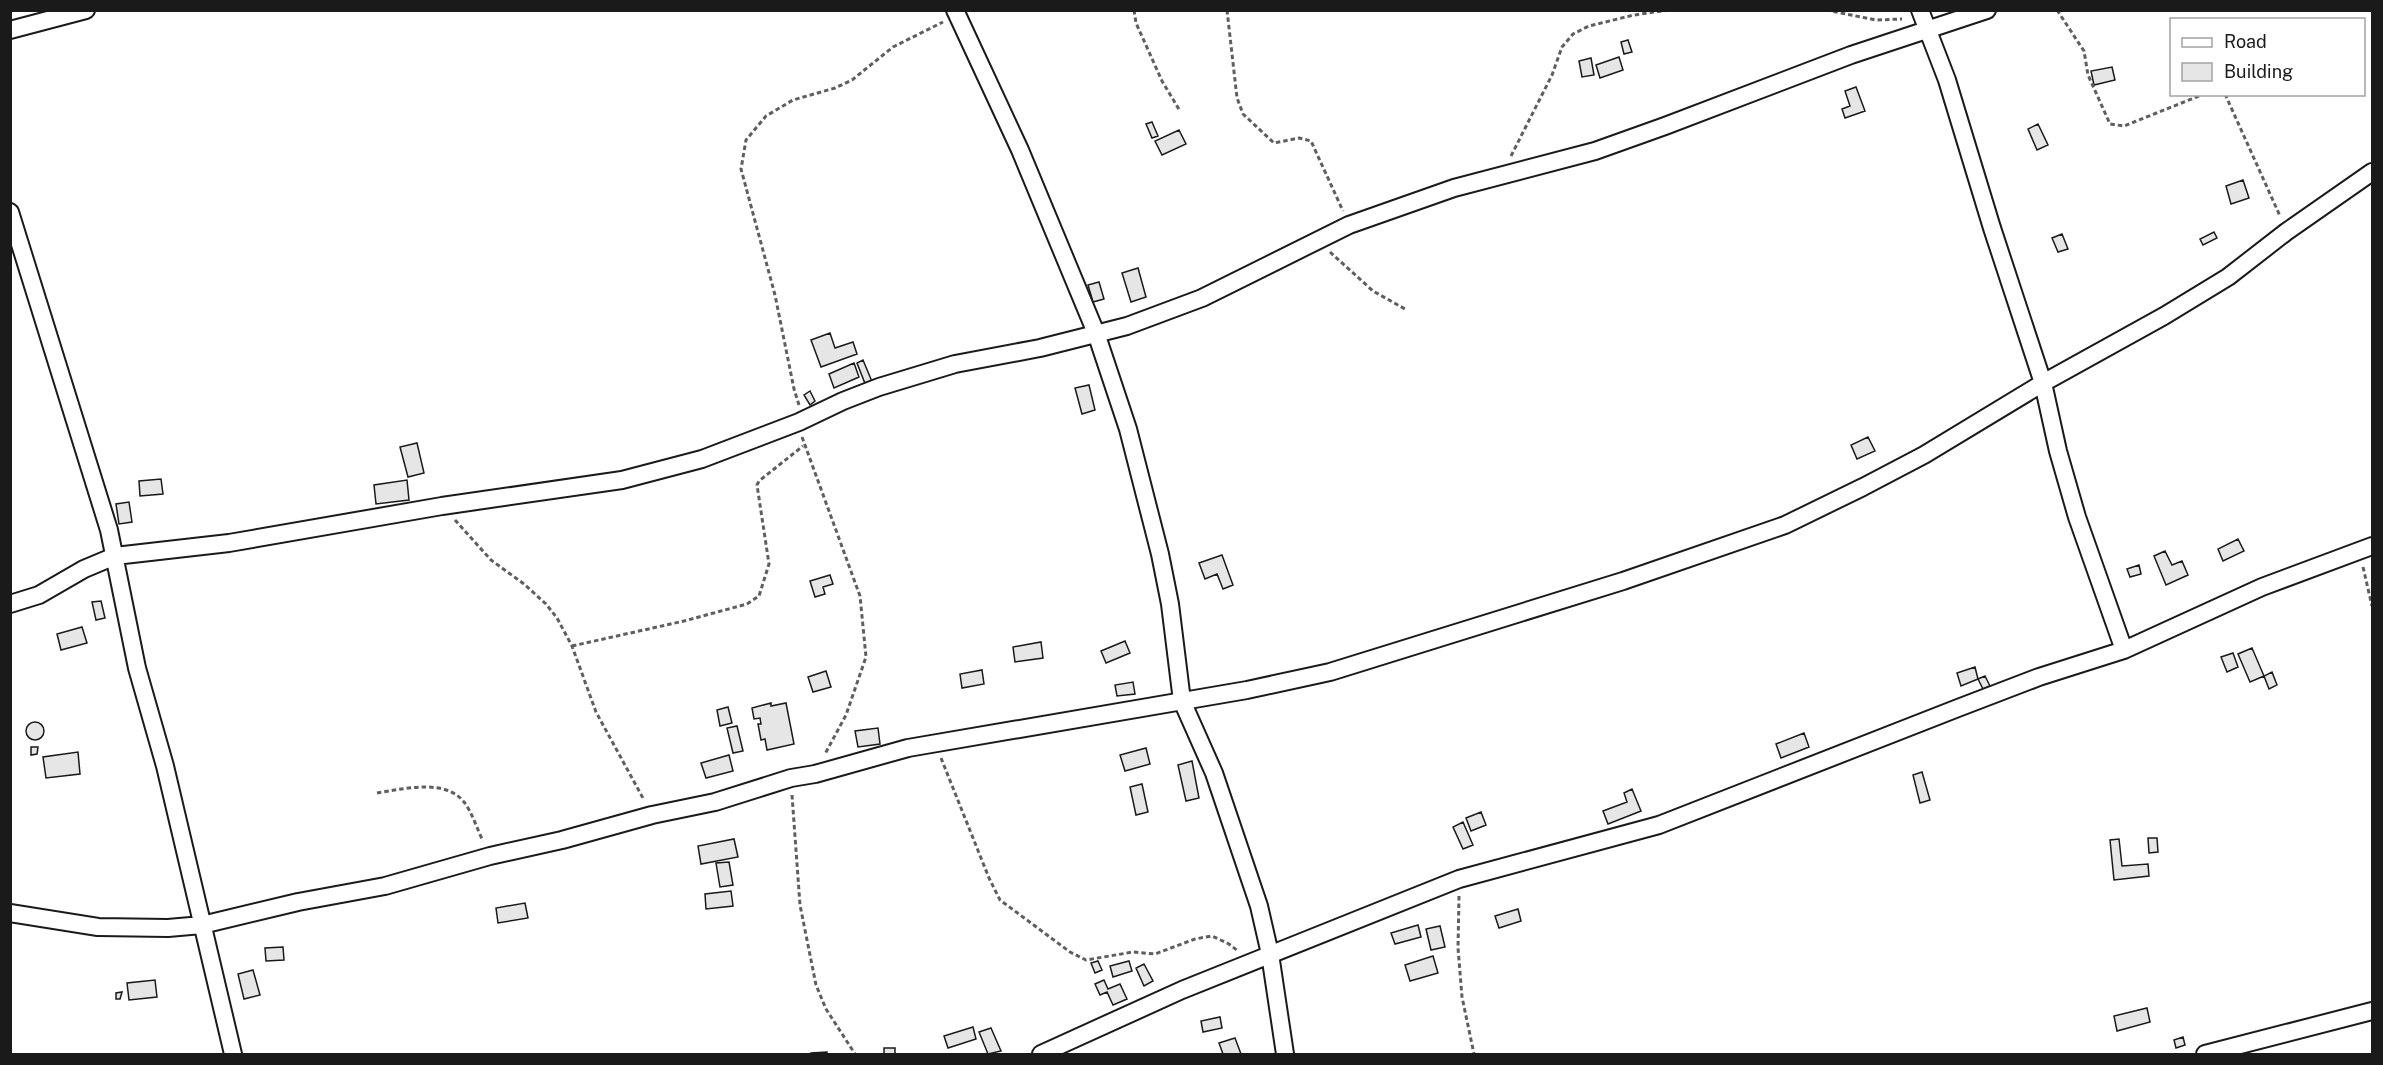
<svg xmlns="http://www.w3.org/2000/svg" width="2383" height="1065" viewBox="0 0 2383 1065" font-family="'Public Sans',sans-serif">
	<style>
		.building { fill: #e6e6e6; stroke: #1a1a1a; stroke-width: 1.5 }
		.lines { fill: none; stroke-linecap: round; stroke-linejoin: round }
		.street-casing { stroke: #1a1a1a; stroke-width: 20 }
		.path { stroke: #5f5f5f; stroke-width: 3; stroke-dasharray: 4.5 3; stroke-linecap: butt }
		.street { stroke: #fff; stroke-width: 16 }
	</style>
	<rect width="100%" height="100%" fill="#fff"/>
	<path class="building" d="M1628,40l4,12 -8,2 -3,-12z
		M1619,57l4,13 -23,8 -4,-13z
		M1591,58l3,17 -12,2 -3,-16z
		M2112,67l3,13 -21,5 -3,-14z
		M1856,87l9,24 -20,7 -3,-9 8,-3 -5,-15z
		M1152,122l6,14 -6,2 -6,-14z
		M2038,124l10,21 -11,5 -9,-21z
		M1179,130l7,14 -24,11 -7,-14z
		M2243,180l6,18 -18,6 -5,-18z
		M2214,232l3,6 -14,7 -3,-6z
		M2062,234l6,15 -10,3 -6,-14z
		M1138,268l8,29 -15,5 -9,-29z
		M1099,282l5,17 -11,3 -5,-17z
		M830,333l5,15 18,-6 4,12 -36,13 -10,-27z
		M863,360l10,24 -7,2 -9,-23z
		M854,363l5,14 -25,11 -5,-14z
		M1089,385l6,25 -13,4 -7,-26z
		M810,391l5,10 -5,4 -6,-10z
		M1868,437l7,14 -18,8 -6,-14z
		M417,443l7,30 -16,4 -8,-30z
		M161,479l2,15 -23,2 -1,-15z
		M407,480l2,20 -33,4 -2,-19z
		M129,502l3,20 -13,2 -3,-20z
		M2238,539l6,12 -21,10 -5,-12z
		M2165,551l7,14 10,-4 6,14 -22,10 -12,-29z
		M1222,555l11,30 -10,4 -6,-15 -12,5 -6,-16z
		M2139,565l2,9 -11,3 -3,-8z
		M830,575l3,9 -10,3 2,7 -10,3 -5,-16z
		M101,601l4,17 -9,2 -4,-18z
		M82,627l5,16 -26,7 -4,-16z
		M1125,641l5,12 -24,10 -5,-12z
		M1041,642l2,16 -28,4 -2,-15z
		M2252,648l12,28 -14,6 -12,-28z
		M2233,653l5,14 -11,5 -6,-15z
		M1975,667l3,12 -17,7 -4,-13z
		M982,670l2,14 -22,4 -2,-14z
		M826,671l5,16 -18,5 -5,-15z
		M2272,672l5,13 -8,4 -5,-13z
		M1985,676l5,10 -7,3 -5,-10z
		M1133,682l2,12 -18,2 -2,-11z
		M771,703v3l15,-3 8,41 -27,6 -2,-11 -4,1 -3,-16h3l-1,-6 -6,1 -2,-11z
		M728,707l4,16 -12,3 -3,-16z
		M26 731a9 9 0 1 1 18 0a9 9 0 1 1-18 0Z
		M737,726l6,25 -10,2 -6,-25z
		M878,728l2,16 -22,3 -3,-16z
		M1804,733l5,14 -28,11 -5,-14z
		M31,747h7l-1,7 -6,1z
		M1146,748l4,16 -25,7 -5,-16z
		M78,752l2,22 -34,4 -3,-21z
		M729,755l4,16 -27,7 -5,-15z
		M1192,761l7,37 -13,3 -8,-36z
		M1922,772l8,28 -10,3 -7,-28z
		M1142,784l6,28 -12,3 -6,-28z
		M1632,789l9,22 -33,13 -5,-13 24,-9 -3,-9z
		M1481,812l5,13 -15,6 -5,-13z
		M1463,822l10,23 -10,4 -10,-22z
		M2148,838h9l1,14 -9,1z
		M734,839l4,18 -37,7 -3,-18z
		M2119,839l3,27 26,-2 1,12 -35,4 -4,-40z
		M729,862l4,23 -13,2 -4,-24z
		M731,891l2,15 -27,3 -1,-15z
		M525,903l3,15 -30,5 -2,-15z
		M1518,909l3,12 -22,7 -4,-12z
		M1418,925l3,12 -26,7 -4,-11z
		M1440,926l5,21 -14,3 -5,-21z
		M283,947l1,13 -18,1 -1,-13z
		M1433,956l5,17 -28,8 -5,-16z
		M1098,961l4,9 -7,3 -4,-10z
		M1129,961l3,10 -19,6 -3,-11z
		M1144,964l9,17 -9,5 -8,-18z
		M253,970l7,25 -16,4 -6,-25z
		M155,980l2,17 -28,3 -2,-17z
		M1104,980l4,9 12,-5 7,15 -14,6 -6,-13 -7,3 -5,-11z
		M122,992l-2,7h-4v-6z
		M2147,1008l3,14 -33,9 -3,-15z
		M1220,1017l2,11 -19,4 -2,-11z
		M973,1027l3,12 -28,9 -4,-12z
		M991,1028l10,23 -13,3 -9,-22z
		M2183,1037l2,8 -9,3 -2,-8z
		M1235,1038l6,16h-18l-4,-11z
		M884,1048h11v6h-11z
		M827,1052v2h-16v-1z"/>
	<g class="lines">
		<defs>
			<path id="street" d="M955,10l65,140 76,183 32,96 32,125 10,50 12,97 32,72 45,133 11,48 15,100
				M1920,10l27,70 45,148 51,155 15,68 19,66 47,133
				M10,30l76,-20
				M10,212l99,318 28,138 28,98 68,288
				M10,604l29,-9 45,-26 31,-13 114,-13 213,-37 180,-26 80,-21 97,-37 44,-21 36,-14 76,-23 85,-16 87,-22 75,-28 147,-73 105,-37 141,-37 70,-25 186,-71 136,-45
				M10,913l88,14 70,1 34,-3 96,-23 87,-16 105,-30 72,-16 90,-25 63,-13 76,-24 24,-4 93,-26 339,-58 83,-18 293,-91 162,-56 78,-38 61,-32 119,-72 121,-67 64,-39 58,-45 86,-60
				M1041,1054l141,-64 277,-111 200,-54 299,-117 81,-31 85,-27 138,-63 110,-41
				M2205,1054l167,-43"/>
		</defs>
		<use href="#street" class="street-casing"/>
		<path class="path" d="M1134,10l2,13 26,58 18,30
			M1227,10l10,88 6,16 31,29 25,-5 12,3 32,70
			M1826,10l50,10 26,-1
			M2057,10l27,41 4,24 22,49 14,2 80,-32
			M2225,94l55,122
			M1511,156l41,-81 10,-28 11,-13 16,-8 45,-11 35,-5
			M1330,252l43,39 32,18
			M799,405l-5,-16 -19,-94 -34,-126 5,-29 20,-24 27,-16 42,-12 17,-8 41,-33 50,-25
			M802,437l58,159 6,61 -20,58 -21,39
			M455,520l36,40 33,24 22,20 11,14 15,28 24,66 48,88
			M2363,567l9,39
			M572,646l112,-25 63,-17 12,-8 10,-32 -12,-79 2,-4 44,-35
			M941,758l48,120 11,22 70,52 16,8 47,-8 22,2 40,-15 17,-3 17,8 9,7
			M377,793c26,-4 68,-15 87,9 8,10 13,27 19,39
			M792,795l8,110 16,80 10,24 29,45
			M1459,896l-1,52 4,49 12,57"/>
		<use href="#street" class="street"/>
	</g>
	<rect width="2383" height="1065" fill="none" stroke="#1a1a1a" stroke-width="24"/>
	<rect x="2170" y="18" width="195" height="78" fill="#ffffff" stroke="#a3a3a3" stroke-width="1.5"/>
	<rect x="2182" y="38" width="30" height="9" fill="#ffffff" stroke="#a3a3a3" stroke-width="1.5"/>
	<text x="2224" y="48" font-size="18" fill="#1a1a1a">Road</text>
	<rect x="2182" y="63" width="30" height="18" fill="#e6e6e6" stroke="#a3a3a3" stroke-width="1.5"/>
	<text x="2224" y="78" font-size="18" fill="#1a1a1a">Building</text>
</svg>
